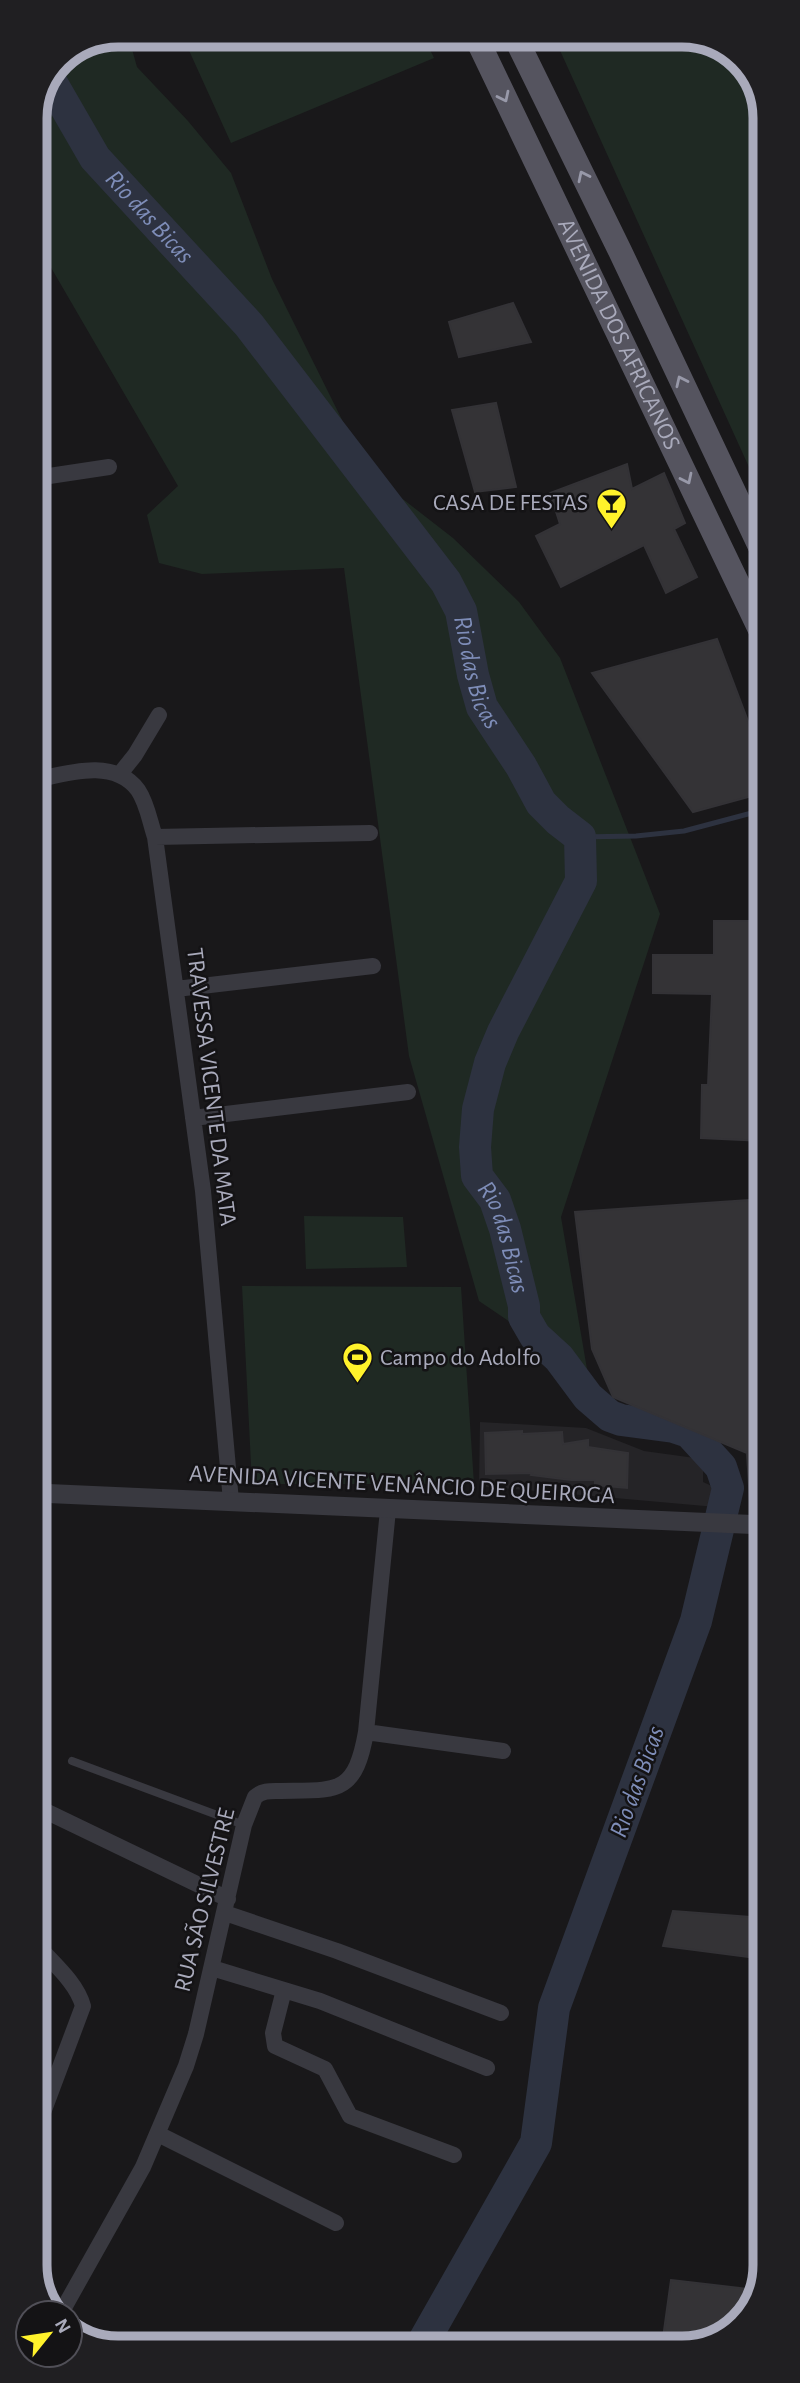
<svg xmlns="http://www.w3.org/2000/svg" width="800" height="2383" viewBox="0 0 800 2383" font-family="'Alegreya Sans',sans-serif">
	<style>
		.built { fill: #252427 }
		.green { fill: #1f2923 }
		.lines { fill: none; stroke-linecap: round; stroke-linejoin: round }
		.stream { stroke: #2d3240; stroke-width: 5 }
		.river { stroke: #2d3240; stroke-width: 32 }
		.building { fill: #343336; stroke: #333236; stroke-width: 2 }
		.service { stroke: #393940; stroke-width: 8 }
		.minor { stroke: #393940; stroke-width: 16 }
		.tertiary { stroke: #393940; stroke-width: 19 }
		.primary { stroke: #55545f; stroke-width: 24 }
		.oneway { stroke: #9899a9 }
		.labels { text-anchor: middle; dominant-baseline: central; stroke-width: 5; stroke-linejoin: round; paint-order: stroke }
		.street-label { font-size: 24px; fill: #a9aabb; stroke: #141315 }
		.poi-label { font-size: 24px; fill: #a9aabb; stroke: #141315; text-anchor: end }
		.water-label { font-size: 26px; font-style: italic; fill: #7e8db8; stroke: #141315 }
		.rim { fill: none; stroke: #a9aabb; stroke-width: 9 }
	</style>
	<rect width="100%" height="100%" fill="#19181a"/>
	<path class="built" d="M480,1422l106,6 58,23 51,7 8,7v17l11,5 2,20 -237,-21z"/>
	<path class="green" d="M118,35h10l9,32 51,54 43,52 41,106 96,193 85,66 66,64 41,56 100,256 -99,303 27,158 -109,-74 -70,-245 -65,-488 -142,6 -43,-11 -12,-48 31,-29 -143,-246v-127l25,-54z
		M182,35h241l11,23 -203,85z
		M553,35h135l48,20 26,42 1,401z
		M304,1216l99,1 4,50 -101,2z
		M242,1286l219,1 13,197h-222z"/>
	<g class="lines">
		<path class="stream" d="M580,837l56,-1 48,-5 79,-21"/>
		<path class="river" id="s1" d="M50,80l45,78 154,167 197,257 15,29 12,64 9,32 39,59 20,37 17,17 22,17 1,44 -78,151 -13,31 -12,46 -3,38 2,29 18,24 10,29 19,77v11l11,19 24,22 29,39 22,19 11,4 53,7 15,5 32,35 7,21 -32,133 -142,387 -18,135 -115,203"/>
	</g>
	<path class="building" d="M513,303l18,39 -72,15 -10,-35z
		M496,403l20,84 -41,5 -23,-82z
		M627,464l5,25 32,-16 21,50 -11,6 23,48 -31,16 -22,-48 -83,42 -25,-51 24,-12 -10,-31z
		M717,639l46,122v32l-70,19 -101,-139z
		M714,921h49l1,220 -63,-3 1,-53h6l4,-91 -59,-1v-38h61z
		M764,1199v304l-14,-1 -3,-49 -134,-56 -21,-48 -17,-137z
		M522,1431v3l40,-2 1,12 25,-4v7l40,6 -1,35 -32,-3v-5h-24l-40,-5 1,-2 -46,1 -1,-41z
		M673,1911l92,7v41l-102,-13z
		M671,2280l86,10 -9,26 -45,29h-41z"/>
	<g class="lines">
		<path class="service" d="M72,1761l172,64"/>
		<path class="minor" d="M36,478l73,-11
			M119,775l16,-20 24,-40
			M36,780c32,-7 78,-22 102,10 9,13 12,32 17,47l48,354 28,310
			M155,837l215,-4
			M176,989l197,-23
			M193,1118l215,-26
			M366,1732l137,19
			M37,1807l191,92
			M225,1913l112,38 164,62
			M37,1945c16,18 40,38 46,61l-45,120
			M212,1968l108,33 167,67
			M284,1990l-11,43 2,13 50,23 25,47 104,39
			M158,2134l178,89
			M61,2313l82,-146 43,-101 10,-32 48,-209 11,-28c8,-7 16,-6 26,-6 56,-1 74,4 85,-59l22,-222"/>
		<path class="tertiary" d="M37,1493l727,32"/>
		<g class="primary">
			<path id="s2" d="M475,35l288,601"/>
			<path d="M514,35l106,216 143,302"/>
		</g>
	</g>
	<defs><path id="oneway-chevron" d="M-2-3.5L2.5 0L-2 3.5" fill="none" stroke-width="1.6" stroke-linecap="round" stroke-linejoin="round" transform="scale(1.75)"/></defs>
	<g class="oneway">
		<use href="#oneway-chevron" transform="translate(504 97) rotate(64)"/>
		<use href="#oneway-chevron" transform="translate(583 176) rotate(-116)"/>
		<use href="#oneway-chevron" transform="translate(681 381) rotate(-115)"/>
		<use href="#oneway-chevron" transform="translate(687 479) rotate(64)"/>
	</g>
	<defs>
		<symbol id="bar-pin" viewBox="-11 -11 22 30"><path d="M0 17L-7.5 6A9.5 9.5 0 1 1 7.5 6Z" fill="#fff22b" stroke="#141315"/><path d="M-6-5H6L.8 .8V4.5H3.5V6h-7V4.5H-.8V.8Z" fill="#111"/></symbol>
		<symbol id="stadium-pin" viewBox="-11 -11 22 30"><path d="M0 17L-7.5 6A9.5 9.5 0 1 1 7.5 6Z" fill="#fff22b" stroke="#141315"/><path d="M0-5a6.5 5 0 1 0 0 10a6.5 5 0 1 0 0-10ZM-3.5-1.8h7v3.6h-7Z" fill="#111"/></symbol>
	</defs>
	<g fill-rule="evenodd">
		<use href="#bar-pin" x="594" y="486" width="35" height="47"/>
		<use href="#stadium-pin" x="340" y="1340" width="35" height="47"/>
	</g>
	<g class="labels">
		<g class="street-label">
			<text stroke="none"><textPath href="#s2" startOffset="332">AVENIDA DOS AFRICANOS</textPath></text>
			<text transform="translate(211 1087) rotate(83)">TRAVESSA VICENTE DA MATA</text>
			<text transform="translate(402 1485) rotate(3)">AVENIDA VICENTE VENÂNCIO DE QUEIROGA</text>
			<text transform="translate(205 1900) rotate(-76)">RUA SÃO SILVESTRE</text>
		</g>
		<g class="poi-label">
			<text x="588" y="503">CASA DE FESTAS</text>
			<text x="380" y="1358" text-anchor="start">Campo do Adolfo</text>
		</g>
		<g class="water-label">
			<text stroke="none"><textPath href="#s1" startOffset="170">Rio das Bicas</textPath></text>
			<text stroke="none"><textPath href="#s1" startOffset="737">Rio das Bicas</textPath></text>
			<text stroke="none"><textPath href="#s1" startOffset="1367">Rio das Bicas</textPath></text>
			<text transform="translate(637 1782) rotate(-70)">Rio das Bicas</text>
		</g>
	</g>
	<path d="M0 0H800V2383H0ZM118 47H682A71 71 0 0 1 753 118V2265A71 71 0 0 1 682 2336H118A71 71 0 0 1 47 2265V118A71 71 0 0 1 118 47Z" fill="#201f22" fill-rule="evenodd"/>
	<path class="rim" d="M118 47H682A71 71 0 0 1 753 118V2265A71 71 0 0 1 682 2336H118A71 71 0 0 1 47 2265V118A71 71 0 0 1 118 47Z"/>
	<g transform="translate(49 2334) rotate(60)"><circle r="33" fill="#141315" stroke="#504f57" stroke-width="2"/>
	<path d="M0-5L12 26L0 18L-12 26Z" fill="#fff22b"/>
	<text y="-10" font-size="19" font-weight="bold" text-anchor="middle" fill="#a9aabb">N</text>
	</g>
</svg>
